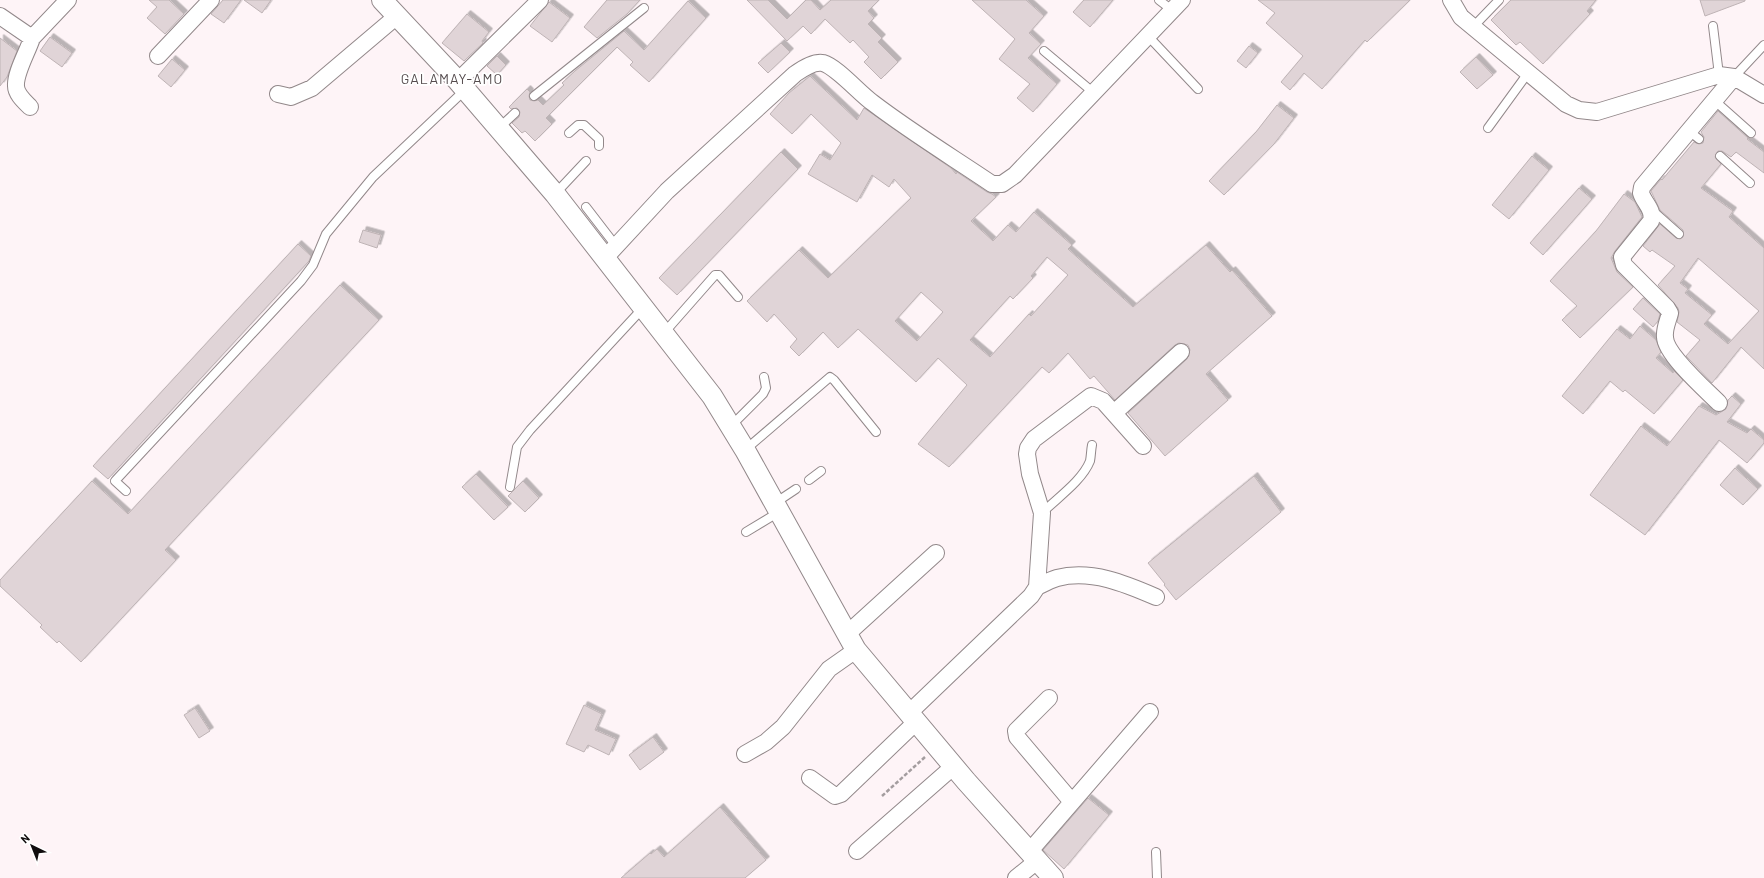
<svg xmlns="http://www.w3.org/2000/svg" width="1764" height="878" viewBox="0 0 1764 878" font-family="Barlow,sans-serif">
	<style>
		.building { fill: #e0d4d7; stroke: #beb3b5; fill-rule: evenodd; filter: url(#shadow) }
		.lines { fill: none; stroke-linecap: round; stroke-linejoin: round }
		.service-casing { stroke: #92888a; stroke-width: 10 }
		.minor-casing { stroke: #92888a; stroke-width: 18 }
		.tertiary-casing { stroke: #92888a; stroke-width: 22 }
		.path { stroke: #a49d9f; stroke-width: 2.5; stroke-dasharray: 4 2; stroke-linecap: butt }
		.service { stroke: #fff; stroke-width: 8 }
		.minor { stroke: #fff; stroke-width: 16 }
		.tertiary { stroke: #fff; stroke-width: 20 }
		.labels { text-anchor: middle; dominant-baseline: central; stroke-width: 3.5; stroke-linejoin: round; paint-order: stroke }
		.quarter-label { font-size: 14px; letter-spacing: 1px; fill: #554c4e; stroke: #fff }
	</style>
	<defs>
		<filter id="shadow"><feDropShadow dx="3.5" dy="-3.5" stdDeviation="0" flood-color="#0004"/></filter>
	</defs>
	<rect width="100%" height="100%" fill="#fef4f7"/>
	<path class="building" d="M149,0h20l15,14 -19,20 -18,-16 10,-11z
		M223,0h18l-17,23 -13,-9z
		M244,0h27l-9,13z
		M607,0h33l-13,14 -30,24 -13,-11z
		M747,0h21l19,19 19,-19h5l9,10 11,-10h48l-11,11 6,7 -6,6 14,14 -4,4 20,20 -17,17 -17,-17 5,-5 -16,-17 -3,3 -25,-24 -14,15 -8,-8 -16,15z
		M972,0h54l18,16 -15,17 12,11 -13,14 29,26 -24,28 -16,-14 13,-14 -31,-25 16,-20z
		M1084,0h29l-23,27 -17,-15z
		M1258,0h152l-43,42 -2,-2 -43,49 -18,-16 -14,17 -9,-8 22,-26 -37,-33 9,-10z
		M1511,0h85l-9,11 3,3 -47,50 -23,-22 -4,3 -25,-25z
		M1700,0h45v1l-40,15z
		M688,1l18,17 -57,64 -19,-17 3,-3 -16,-15 -71,71 6,6 -17,17 -10,-10 -3,2 -10,-10 7,-6 1,-5 -3,-4 -6,1 -2,-2 18,-18 3,3 -1,4 1,4 4,1 4,-1 5,5 21,-20 -2,-2 13,-12 49,-40 20,19z
		M549,2l21,16 -18,24 -22,-16z
		M467,14l22,18 -7,9 1,2 -19,18 -22,-18z
		M50,37l22,16 -10,14 -22,-16z
		M0,38l17,13 -10,26 -7,9z
		M781,43l9,9 -22,21 -10,-10z
		M1249,46l9,7 -12,15 -9,-7z
		M497,56l9,9 -9,10 -10,-9z
		M1476,57l17,18 -16,14 -17,-17z
		M172,59l13,11 -14,17 -13,-11z
		M810,76l47,44 7,-12 87,60 5,6 1,-2 30,20 5,2 4,3 -25,24 22,20 15,-16 8,7 18,-20 38,33 -4,4 65,58 73,-62 24,27 2,-2 40,46 -66,58 22,26 -63,56 -37,-43 59,-54 3,-9 -2,-5 -9,-2 -4,2 -60,55 -21,-24 -4,3 -22,-26 -19,20 -7,-6 -93,100 -31,-23 49,-59 -29,-27 -22,24 -58,-53 -20,19 -15,-16 -24,24 -9,-9 7,-8 -23,-25 -7,8 -20,-21 52,-51 29,28 83,-80 -17,-19 -5,8 -17,-12 -15,27 -49,-28 12,-20 10,6 11,-17 -30,-29 -19,20 -22,-20 19,-21zM1047,257l21,18 -37,41 -2,-2 -39,43 -20,-17 40,-44 3,3 20,-21 -2,-2zM921,292l22,20 -26,29 -22,-20z
		M1277,105l17,13 -20,26 -50,51 -15,-14 47,-49z
		M1718,111l30,27 -1,1 17,13v21l-28,-21 -5,5 -9,-6h-4l-3,6 6,7 -20,24 32,23 -4,6 35,31v121l-23,-22 -29,36 -26,-27 14,-16 -23,-18 2,-10 -1,-4 -20,-23 17,-19 -23,-16 -2,2 -7,-6 17,-22 16,14 4,1 3,-2v-7l-23,-20 -9,-19 10,-12 1,1 32,-38 5,2 4,-1 1,-6 -3,-5zM1698,258l61,53 -31,33 -24,-20 8,-9 -27,-22 3,-4 -8,-6z
		M781,152l17,17 -121,126 -18,-17z
		M1532,156l17,14 -40,49 -17,-14z
		M1579,188l13,11 -49,56 -13,-12z
		M1624,194l11,8 7,15 -27,34 -4,7 6,14 16,15 -53,51 -18,-18 15,-14 -27,-25 46,-50z
		M363,230l18,5 -4,13 -18,-6z
		M298,244l13,12 -2,5 -201,218 -15,-13z
		M340,285l39,35 -214,230 11,10 -95,102 -22,-21 -2,2 -17,-16 2,-2 -42,-39v-6l92,-99 36,33z
		M1643,298l17,16 -2,7 -5,6 -20,-18z
		M1640,326l16,14 5,12 -5,6 17,15 1,-2 9,9 -29,34 -29,-24 -2,2 -13,-11 -27,33 -21,-18 55,-67 13,10z
		M1732,396l9,8 -14,18 20,11 4,-4 13,11v3l-17,20 -28,-23 -74,95 -55,-40 51,-69 26,20 32,-40 17,9 10,-6 2,-9z
		M1735,468l23,21 -15,16 -23,-20z
		M476,474l32,33 -14,13 -32,-33z
		M1254,476l27,36 -105,88 -12,-15 1,-1 -17,-21z
		M523,481l16,17 -14,14 -17,-16z
		M584,705l18,9 -7,16 21,9 -7,16 -21,-10 -4,7 -18,-8z
		M195,708l15,23 -11,7 -15,-23z
		M653,737l11,15 -24,18 -11,-15z
		M1088,798l21,17 -45,54 -21,-19z
		M720,807l46,53 -21,18h-124l29,-25 1,1 6,-5 7,8z"/>
	<g class="lines">
		<defs>
			<path id="service" d="M1159,0l13,10
				M1713,26l6,49
				M1473,27l26,-27
				M1148,36l50,53
				M1044,51l50,42
				M1734,77l30,-32
				M534,96l110,-88
				M1715,101l36,32
				M499,128l16,-15
				M1488,128l40,-55
				M1689,131l10,8
				M569,133l9,-8h6l15,14v7
				M1720,156l30,27
				M555,194l31,-33
				M586,207l30,39
				M1653,211l26,23
				M664,333l51,-58h4l19,22
				M731,426l32,-32 3,-6 -2,-11
				M745,450l85,-73 4,3 42,52
				M809,480l12,-9
				M510,487l7,-40 13,-17 113,-122
				M126,491l-11,-10 186,-200 12,-16 13,-31 47,-57 92,-87
				M775,503l21,-14
				M1042,513c15,-15 40,-32 48,-52 1,-5 1,-11 2,-16
				M746,532l33,-20
				M1156,852l1,26"/>
			<path id="minor" d="M1451,0l10,17 105,87 13,6 18,2 122,-37 15,2 30,18
				M0,16l32,22 36,-38
				M158,56l53,-56
				M458,81l82,-81
				M278,94l13,3 21,-9 85,-72
				M30,107c-6,-6 -14,-13 -14,-21 -1,-13 12,-35 16,-48
				M605,258l62,-67 128,-117c7,-5 19,-13 28,-11 14,4 37,31 50,40 38,29 79,54 119,81h10l13,-9 167,-175
				M1719,403c-13,-13 -54,-49 -54,-66 -1,-8 3,-16 5,-24l-3,-5 -43,-43 -2,-8 29,-36c3,-12 -7,-18 -10,-28l1,-6 92,-110
				M1114,413l67,-61
				M1037,587c6,-3 13,-7 20,-9 34,-9 69,6 99,19
				M847,634l89,-81
				M1049,698l-33,33 1,6 55,65
				M909,713l122,-117 6,-9 5,-74 -12,-39 -3,-20 1,-6 6,-9 57,-43 12,5 40,45
				M745,754l21,-12 17,-15 46,-58 27,-19
				M810,778l25,18 6,-2 75,-72
				M857,851l97,-85
				M1029,852l121,-140
				M1016,878l21,-17"/>
			<path id="tertiary" d="M382,0l76,81 97,113 157,202 33,54 111,200 110,131 87,97"/>
		</defs>
		<use href="#service" class="service-casing"/>
		<use href="#minor" class="minor-casing"/>
		<use href="#tertiary" class="tertiary-casing"/>
		<path class="path" d="M882,796l43,-39"/>
		<use href="#service" class="service"/>
		<use href="#minor" class="minor"/>
		<use href="#tertiary" class="tertiary"/>
	</g>
	<g class="labels">
		<g class="quarter-label">
			<text x="452" y="78">GALAMAY-AMO</text>
		</g>
	</g>
	<g transform="translate(32 846) rotate(317)" stroke="#ffffff" stroke-width="3" paint-order="stroke">
	<path d="M0-3L7 15L0 10L-7 15Z" fill="#110d0e"/>
	<text y="-6" font-size="11" font-weight="bold" text-anchor="middle" fill="#110d0e">N</text>
	</g>
</svg>
